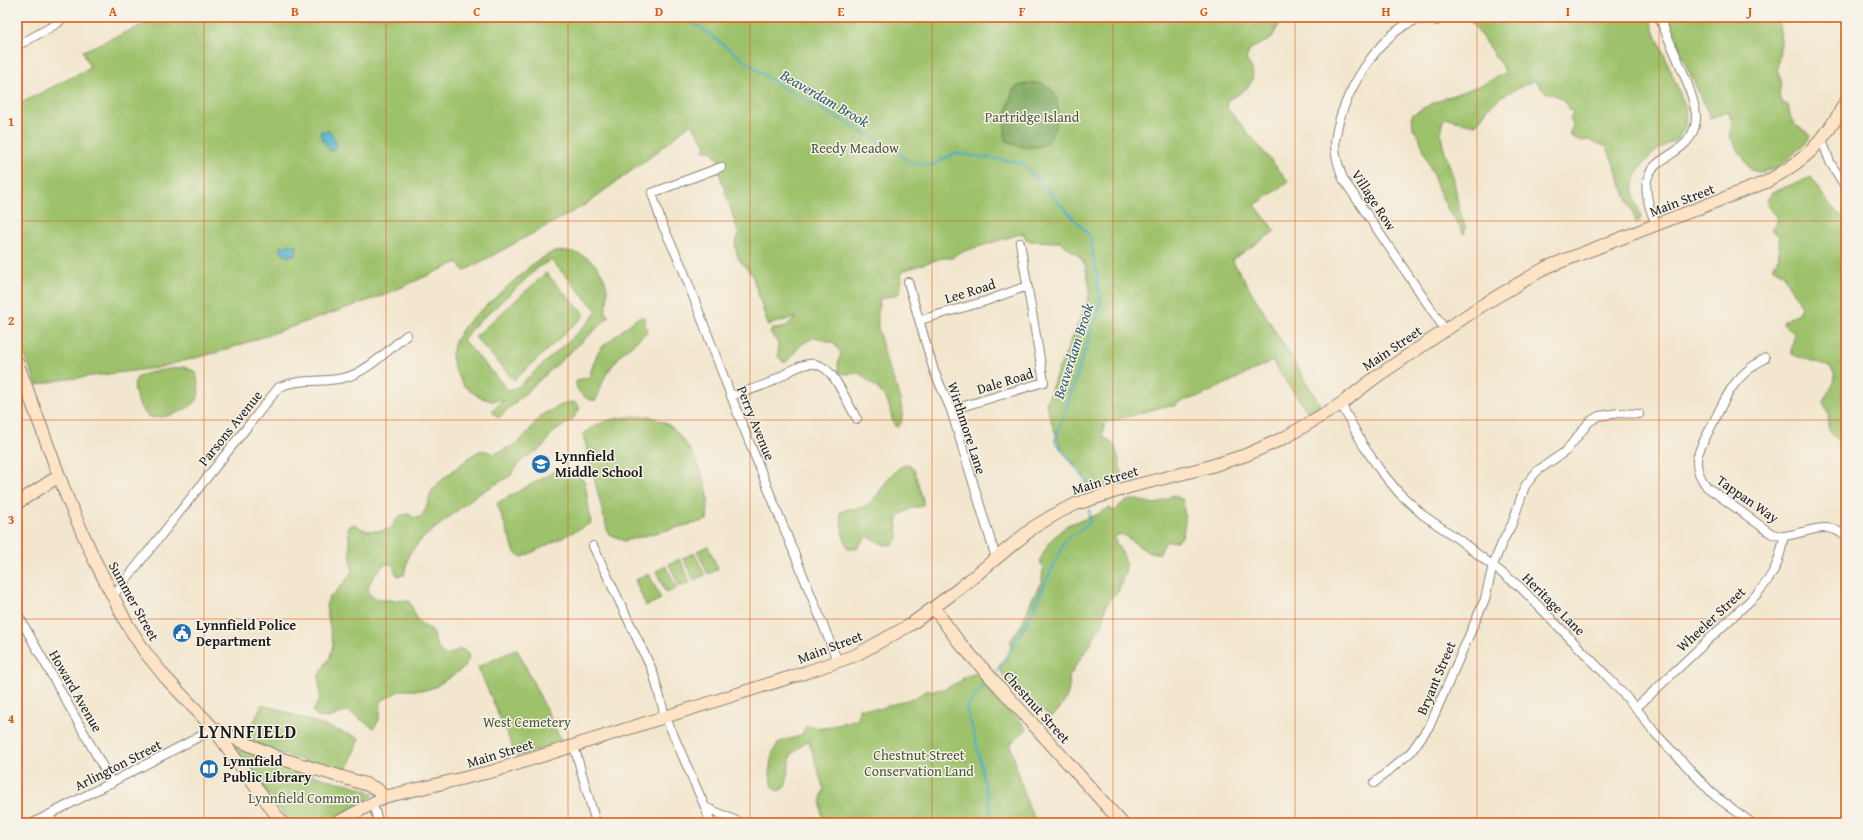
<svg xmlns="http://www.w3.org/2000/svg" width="1863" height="840" viewBox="0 0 1863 840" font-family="'Gentium Book Plus',serif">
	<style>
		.green { fill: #9ec26c; stroke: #5d6f44; fill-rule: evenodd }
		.forest { fill: #7ea860; stroke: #4d623e }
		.water { fill: #49adc8; stroke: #326472 }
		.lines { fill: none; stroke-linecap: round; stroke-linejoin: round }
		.stream { stroke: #49adc8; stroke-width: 2 }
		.street-casing { stroke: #888175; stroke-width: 10 }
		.secondary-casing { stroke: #888175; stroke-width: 14 }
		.street { stroke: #fff; stroke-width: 8 }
		.secondary { stroke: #fee4c6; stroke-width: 12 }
		.grid { fill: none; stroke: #de560d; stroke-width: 1; stroke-opacity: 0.55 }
		.labels { text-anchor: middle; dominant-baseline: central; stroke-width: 3; stroke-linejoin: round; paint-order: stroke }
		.park-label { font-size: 14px; fill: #4a5638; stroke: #f7f3e8 }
		.street-label { font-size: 14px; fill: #1c1c1c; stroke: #f7f3e8 }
		.poi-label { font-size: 14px; font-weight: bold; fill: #1c1c1c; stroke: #f7f3e8; text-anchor: start }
		.water-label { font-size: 15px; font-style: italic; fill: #305d69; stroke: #f7f3e8 }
		.district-label { font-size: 18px; font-weight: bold; letter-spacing: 1px; fill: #1c1c1c; stroke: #f7f3e8 }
		.neatline { fill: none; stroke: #de560d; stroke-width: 1.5 }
		.grid-label { font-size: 13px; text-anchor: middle; font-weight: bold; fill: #de560d }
	</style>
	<rect width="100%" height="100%" fill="#f7f3e8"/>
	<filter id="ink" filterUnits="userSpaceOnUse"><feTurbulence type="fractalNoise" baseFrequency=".025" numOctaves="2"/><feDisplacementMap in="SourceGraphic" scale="8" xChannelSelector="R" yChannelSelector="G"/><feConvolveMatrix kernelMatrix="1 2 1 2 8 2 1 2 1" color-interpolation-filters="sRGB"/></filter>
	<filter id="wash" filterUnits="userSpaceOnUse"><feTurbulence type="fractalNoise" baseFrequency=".012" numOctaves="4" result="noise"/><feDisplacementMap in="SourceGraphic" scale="16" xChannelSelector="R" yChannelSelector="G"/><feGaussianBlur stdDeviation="0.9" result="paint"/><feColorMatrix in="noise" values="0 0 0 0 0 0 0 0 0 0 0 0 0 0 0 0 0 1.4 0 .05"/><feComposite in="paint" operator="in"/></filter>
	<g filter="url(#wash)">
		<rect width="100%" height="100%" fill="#f3e6ce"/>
		<path class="green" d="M161,17h1122l-12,22 -21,10 -4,10c2,4 5,7 6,11 4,17 -12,23 -24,30l-1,8 62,74 -34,23 20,26 -43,29 89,146 -12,8 -37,-53 -71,35 -23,6 -3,4h-10l-60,17 -3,13c20,9 15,26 21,43l-8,5 -22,6 -7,-6 -4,-13 -19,-19 -9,-22 -8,-26 12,-34 12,-26 20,-51 -1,-10 -4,-18 -6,-9 -19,-14 -30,-1 -4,-2 -3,-6 -65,20 -6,5h-10l-40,13c-3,8 2,15 -4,23l-18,5c-2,9 -3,19 -2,28 2,12 6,24 9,36 5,12 23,54 11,64l-3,-1c-4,-7 -4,-14 -6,-21 -8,-17 -18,-21 -30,-32l-13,1 -7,-2 -1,-8 3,-11 -7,-10 -19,-6 -13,7 -16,18h-3l-5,-6v-13l-8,-10 2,-4c12,0 16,-3 23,-12l-27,8 -16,-50 -14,-17 -3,-14 4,-9 -23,-72 5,-3 -4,-2 -6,-8h-7l2,-5 -15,-22 -35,30 -73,53 -119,65 -6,-9 -74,33 -162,56 -66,17 -96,12 -23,5 -20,-48v-232l73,-37 -7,-17z
			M1468,17h181l38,94 -3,18 -7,11c-21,7 -46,29 -43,53 1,8 5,17 7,25l-4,6 -30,-77 -18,-7 -9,1 -11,-6 4,-10 -3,-7 3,-5c-5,-4 -7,-11 -12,-15 -9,-5 -19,-4 -23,-15l-5,-2 -31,15 -13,11 -13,18 -20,-4 -7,-3 -5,1c-9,19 6,43 10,61 2,11 3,22 6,33 2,7 8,14 4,21l-10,-17 -4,-3 -12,-25 -19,-52 -6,-9 -1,-13c28,-20 65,-24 94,-43z
			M1664,17h119l-4,4 2,22 -4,26 4,11 -2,16 3,7 6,2c2,7 1,13 7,19 4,5 11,6 16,12l-1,2 -27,26 -7,5 -17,3 -8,-2 -22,-35c3,-10 4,-15 -1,-24l-17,8z
			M1811,177l16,25 19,18v225c-8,-4 -17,-11 -18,-20 0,-4 1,-8 0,-12 -1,-5 -5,-6 -4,-11 2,-11 16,-20 9,-31 -5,-9 -31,-11 -41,-17 -2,-8 3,-13 2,-21l-11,-9 1,-3 15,-9 2,-6c-4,-12 -14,-17 -17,-32l-11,-6 6,-12v-20l-8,-7 7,-9 -12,-19 7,-9z
			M567,251c30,4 47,31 38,61l4,5 -111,101 -6,-7 12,-11 -13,1 -12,-4 -15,-11 -10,-18 -2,-13 3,-14 11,-17 69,-62 18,-10zM551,260l46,51 -8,11 -70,64 -10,5 -46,-51 8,-11 69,-63z
			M546,273l39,42 -71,65 -39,-43z
			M644,317l3,15 -26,22 -16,22 -9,24c-8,2 -24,-10 -19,-20l12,-3 8,-23 5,-7 35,-29z
			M184,367l12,5c1,8 5,20 1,27 -5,11 -39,23 -49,17 -7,-4 -19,-30 -11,-38 8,-7 36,-9 47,-11z
			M572,402l4,1 4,5 -7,11 -22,15 -7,12 -23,15 -11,15 -35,20 -53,43 -13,15 -5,21 -5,1 -3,-2 -4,-10h-7c-5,3 -11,12 -14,17 -14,24 27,18 38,20l9,20 14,10c4,10 4,20 15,25l13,-7 6,2 3,6 -4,10 -30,20 -10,3h-24l-20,11 -2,19 -5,8 -26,-17 -20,7 -11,-1 -4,-5 7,-14 -1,-23 11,-18 3,-13 -7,-38 3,-8 15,-15 8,-12 -4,-44 7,-3c8,9 24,8 34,5 9,-8 5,-14 20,-15l5,4 6,-1c9,-9 8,-19 13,-28 3,-5 41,-36 46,-38 6,-1 10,1 15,3l20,-9 11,-9 16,-21 25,-12z
			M650,416c5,3 12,5 17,8 19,12 37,49 41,71 1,8 -1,17 -1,25l-83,21 -16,-8 -25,-99c22,-17 40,-17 67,-18z
			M909,464l5,6 9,30v5l-4,2h-5l-15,8 -2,8 1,15 -5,6 -8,1 -18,-9 -11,13h-8l-5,-14 -3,-22c11,-8 20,0 32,-12 12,-12 18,-33 37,-37z
			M572,471l13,11 6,41 -68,34 -8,-4 -18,-50 57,-31z
			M1173,495l10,5 2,23 -3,14 -5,4 -12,1 -5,11h-11l-27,-19 -7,2 1,7 7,11 3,10 -1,8 -6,18 -13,15 -3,18 -34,54c2,16 -5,29 -17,40 -8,-4 -14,-11 -20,-16 -4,-3 -8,-4 -12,-7 -4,-3 -20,-21 -21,-27l12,-18v-9l11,-16 11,-27 9,-16 1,-12 -3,-9 10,-19 17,-16 27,-9 15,-8 6,3c13,-18 24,-9 42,-7z
			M708,546l10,23 -10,5 -11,-23z
			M694,553l11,22 -11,5 -11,-22z
			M680,559l10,23 -10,5 -11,-23z
			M666,566l11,22 -11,5 -10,-22z
			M649,574l12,25 -15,7 -11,-26z
			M517,649l45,93 -45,15 -39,-90z
			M977,673l50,56 -17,15 17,59 10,20h-213c-3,-8 -5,-26 0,-33l-15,-49 -4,1 -14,13 -5,29 -5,6 -4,1c-11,-8 -8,-38 1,-47 5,-6 16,-4 23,-9 3,-3 3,-7 6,-10l2,2 17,1 33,-10v-10l19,1 38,-12 10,-6 18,-2 17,-8 3,-4z
			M262,704l97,34 -13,35 -65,-19 -35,-15z
			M230,743c30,13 60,25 92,35 17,5 38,6 52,17l-43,28h-41z"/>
		<path class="forest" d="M1032,83c33,-1 30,38 16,59 -15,9 -29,6 -43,-2v-24l8,-26 5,-4z"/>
		<path class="water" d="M321,131h9l7,13 -3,7 -5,-1 -9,-15z
			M288,244l9,2 -1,9 -9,1 -8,-6 2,-5 4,2z"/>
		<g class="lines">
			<path class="stream" d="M686,17l89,66 120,67 17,14 21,1 22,-12 67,10 68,73 11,66 -46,139 36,46
				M996,673l31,-51 38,-81 25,-19 -1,-12
				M985,683l-19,24 9,30 18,86"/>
		</g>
	</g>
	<g filter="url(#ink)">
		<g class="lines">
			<defs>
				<path id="street" d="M1437,21c-6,-1 -15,-3 -21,-1 -38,14 -74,76 -80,115 -3,16 2,29 7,44l103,152
					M17,46l41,-23 5,-6
					M1822,140l8,22 16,26
					M721,167l-69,26 10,31 20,43 54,142 102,253
					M1657,226c-37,-81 33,-56 39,-106 2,-21 -28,-81 -37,-103
					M908,282l26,89 17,39 45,148
					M920,320l66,-19 41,-15
					M1765,358c-33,20 -38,37 -54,69 -5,10 -12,21 -14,32 -1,11 3,19 10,28l65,47c4,1 9,2 12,2 21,-2 46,-18 62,2
					M731,396c13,-4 26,-8 38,-13 19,-9 41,-32 61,-10 11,13 18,31 27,46
					M1341,404l22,41 17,25 19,23 24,22 35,24 62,48 85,87 31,34 19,25 60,63 37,27
					M951,410l93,-28 -24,-139
					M593,546l60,126 12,44 40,91 36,16
					M112,597l167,-210c21,-9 42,-4 64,-9 22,-4 46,-29 64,-43
					M17,613l95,170
					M1636,708l121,-114c18,-21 22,-31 27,-58
					M574,746l22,77
					M1374,783l37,-31 19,-27 55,-126 8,-34 9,-22 10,-19 13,-38 12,-15 29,-20 23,-29 10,-6 20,-3 20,1
					M372,803l7,20
					M705,807l6,16
					M49,815l4,8
					M33,823l181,-94"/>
				<path id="secondary" d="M17,362l51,138 26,59 33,65 18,28 20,25 49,52 68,94
					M17,503l42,-27
					M934,608l24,33 164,182
					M214,729l65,29 86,26 12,5 7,8
					M337,823l47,-26 110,-26 313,-99 49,-17 54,-30 50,-37 74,-61 25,-15 17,-8 53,-17 79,-20 38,-12 40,-18 55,-33 35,-27 105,-71 66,-39 219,-85c40,-22 58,-39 80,-81"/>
			</defs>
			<use href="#street" class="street-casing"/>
			<use href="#secondary" class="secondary-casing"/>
			<use href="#street" class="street"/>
			<use href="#secondary" class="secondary"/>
		</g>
	</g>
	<path class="grid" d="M204,17v806M386,17v806M568,17v806M750,17v806M932,17v806M1113,17v806M1295,17v806M1477,17v806M1659,17v806M17,221h1829M17,420h1829M17,619h1829"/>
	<defs>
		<symbol id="school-disc" viewBox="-11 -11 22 22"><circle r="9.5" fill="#1f6fb2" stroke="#f7f3e8"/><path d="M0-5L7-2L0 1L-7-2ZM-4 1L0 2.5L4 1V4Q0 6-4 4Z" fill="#fff"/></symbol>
		<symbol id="civic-disc" viewBox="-11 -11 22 22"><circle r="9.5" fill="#1f6fb2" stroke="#f7f3e8"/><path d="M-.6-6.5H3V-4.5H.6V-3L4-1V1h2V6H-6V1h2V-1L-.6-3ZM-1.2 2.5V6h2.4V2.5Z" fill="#fff"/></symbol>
		<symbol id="library-disc" viewBox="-11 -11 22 22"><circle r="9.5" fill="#1f6fb2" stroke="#f7f3e8"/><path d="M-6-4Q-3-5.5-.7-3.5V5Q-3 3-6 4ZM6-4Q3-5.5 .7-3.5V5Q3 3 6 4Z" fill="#fff"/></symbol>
	</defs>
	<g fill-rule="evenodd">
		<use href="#school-disc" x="530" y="453" width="22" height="22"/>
		<use href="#civic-disc" x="171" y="622" width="22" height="22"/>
		<use href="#library-disc" x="198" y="758" width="22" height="22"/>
	</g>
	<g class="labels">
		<g class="park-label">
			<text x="1032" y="117">Partridge Island</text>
			<text x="855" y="148">Reedy Meadow</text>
			<text x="527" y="722">West Cemetery</text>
			<text x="919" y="755">Chestnut Street<tspan x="919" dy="16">Conservation Land</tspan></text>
			<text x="304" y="798">Lynnfield Common</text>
		</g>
		<g class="street-label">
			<text transform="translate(1374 200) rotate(57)">Village Row</text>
			<text transform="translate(1682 200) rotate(-21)">Main Street</text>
			<text transform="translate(970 291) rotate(-17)">Lee Road</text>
			<text transform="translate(1392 348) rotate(-34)">Main Street</text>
			<text transform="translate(1005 381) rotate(-17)">Dale Road</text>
			<text transform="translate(756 423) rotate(68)">Perry Avenue</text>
			<text transform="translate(230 428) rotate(-51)">Parsons Avenue</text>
			<text transform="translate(967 428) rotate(72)">Wirthmore Lane</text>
			<text transform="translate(1105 480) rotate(-17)">Main Street</text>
			<text transform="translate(1748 499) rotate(35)">Tappan Way</text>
			<text transform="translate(134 601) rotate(61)">Summer Street</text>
			<text transform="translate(1554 604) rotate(45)">Heritage Lane</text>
			<text transform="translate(1711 619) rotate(-43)">Wheeler Street</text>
			<text transform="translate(830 647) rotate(-21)">Main Street</text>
			<text transform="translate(1436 678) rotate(-67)">Bryant Street</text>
			<text transform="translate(76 691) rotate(60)">Howard Avenue</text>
			<text transform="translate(1037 707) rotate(48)">Chestnut Street</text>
			<text transform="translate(500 753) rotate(-17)">Main Street</text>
			<text transform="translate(118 765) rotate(-27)">Arlington Street</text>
		</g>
		<g class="poi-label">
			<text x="555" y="456">Lynnfield<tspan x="555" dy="16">Middle School</tspan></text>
			<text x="196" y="625">Lynnfield Police<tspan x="196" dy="16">Department</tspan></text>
			<text x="223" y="761">Lynnfield<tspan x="223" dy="16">Public Library</tspan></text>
		</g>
		<g class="water-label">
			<text transform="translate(825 98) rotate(30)">Beaverdam Brook</text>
			<text transform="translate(1073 351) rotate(-72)">Beaverdam Brook</text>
		</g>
		<g class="district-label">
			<text x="248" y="731">LYNNFIELD</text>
		</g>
	</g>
	<rect width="1863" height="840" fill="none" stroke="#f7f3e8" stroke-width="44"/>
	<rect x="22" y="22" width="1819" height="796" class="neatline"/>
	<g class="grid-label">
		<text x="113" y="16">A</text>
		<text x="295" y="16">B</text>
		<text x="477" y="16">C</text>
		<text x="659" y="16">D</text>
		<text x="841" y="16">E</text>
		<text x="1022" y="16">F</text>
		<text x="1204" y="16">G</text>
		<text x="1386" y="16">H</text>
		<text x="1568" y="16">I</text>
		<text x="1750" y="16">J</text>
		<text x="11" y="126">1</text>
		<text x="11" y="325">2</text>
		<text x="11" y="524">3</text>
		<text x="11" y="723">4</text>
	</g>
</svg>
